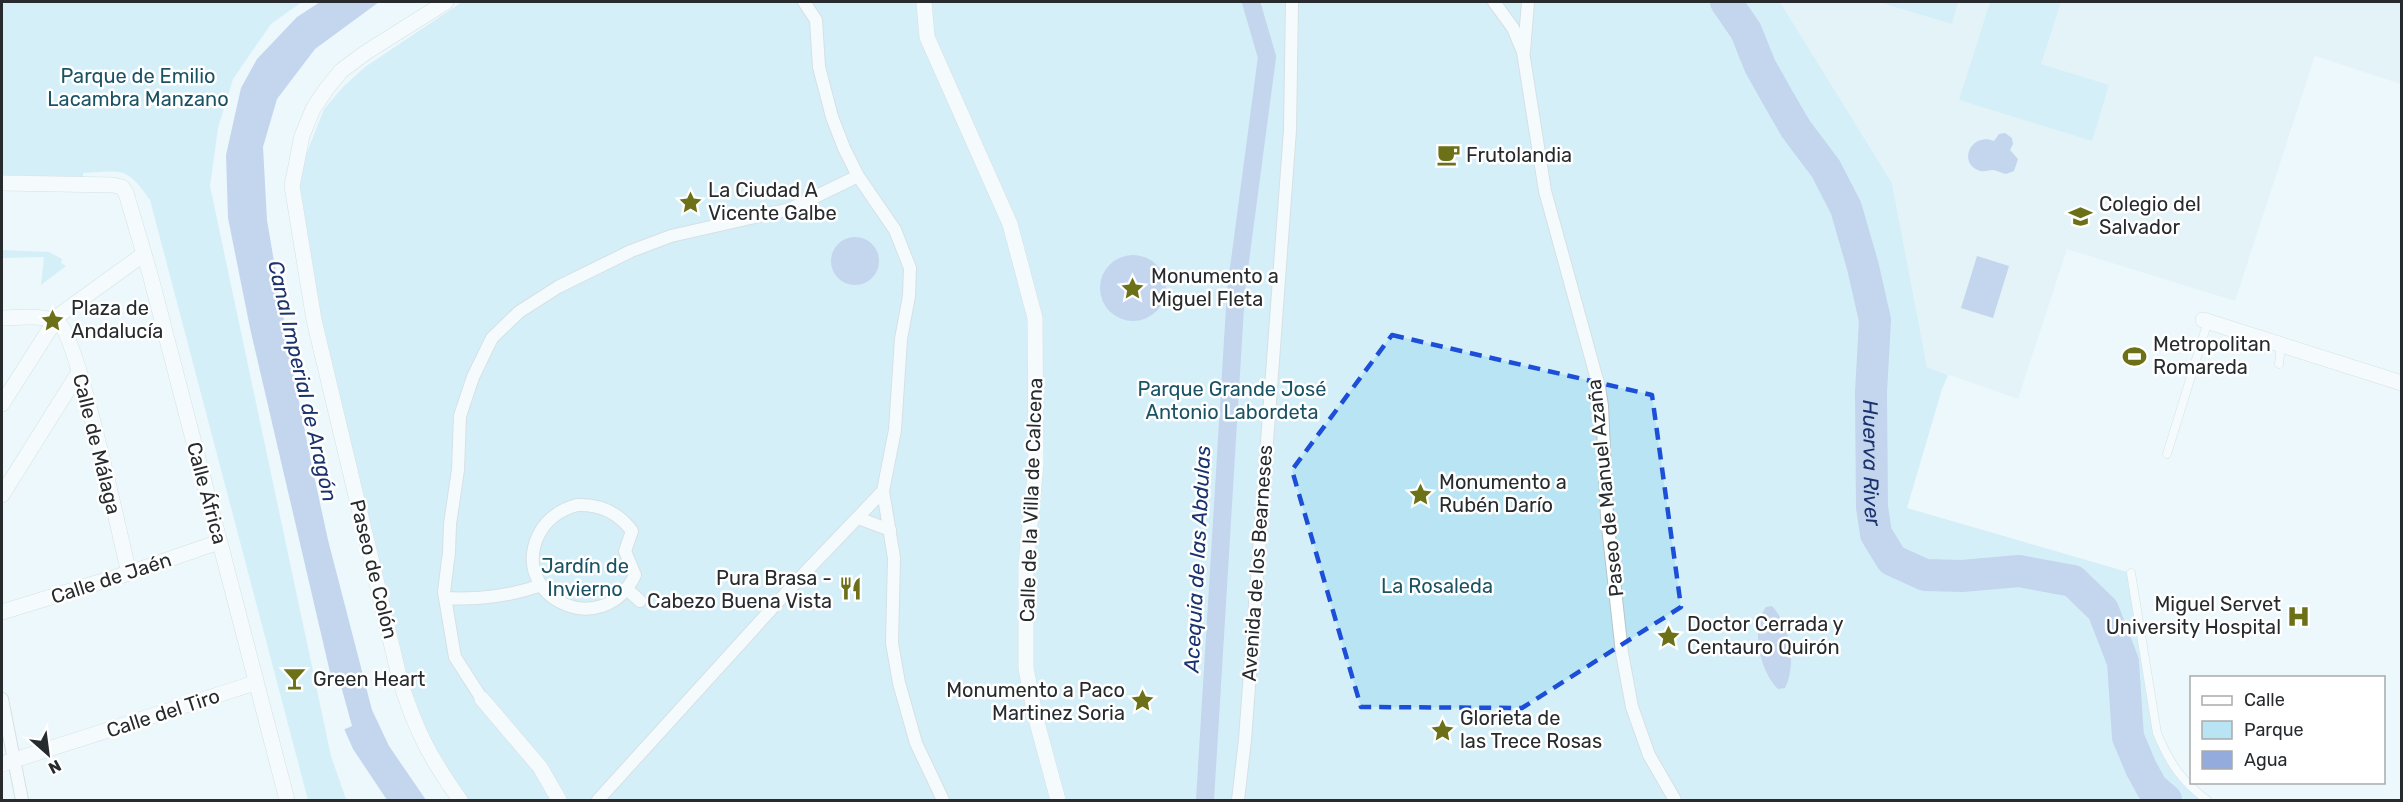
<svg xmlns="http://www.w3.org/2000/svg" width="2403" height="802" viewBox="0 0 2403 802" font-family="Rubik,sans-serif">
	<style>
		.built { fill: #daedf4 }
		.green { fill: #b8e4f3 }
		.water { fill: #93abdd }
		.pier { fill: #edf8fc }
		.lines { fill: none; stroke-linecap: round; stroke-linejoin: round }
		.canal { stroke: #93abdd; stroke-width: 18 }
		.river { stroke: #93abdd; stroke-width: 32 }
		.service-casing { stroke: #b9c4c8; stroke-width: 9 }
		.pedestrian-casing { stroke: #b9c4c8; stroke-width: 14 }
		.minor-casing { stroke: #b9c4c8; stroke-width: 16 }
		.service { stroke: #fff; stroke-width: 8 }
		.pedestrian { stroke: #fff; stroke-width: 12 }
		.minor { stroke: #fff; stroke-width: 15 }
		.marked { fill: none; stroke: #1d4ed8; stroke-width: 4.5; stroke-dasharray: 12 8; stroke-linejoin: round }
		.labels { text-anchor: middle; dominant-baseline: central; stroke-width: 5; stroke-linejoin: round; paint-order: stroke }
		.park-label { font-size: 20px; fill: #1a5364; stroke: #fff }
		.poi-label { font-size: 20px; fill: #272b2d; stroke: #fff; text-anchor: start }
		.street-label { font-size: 20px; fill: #272b2d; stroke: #fff }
		.water-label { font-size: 21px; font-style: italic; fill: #1a326d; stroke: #fff }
	</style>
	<rect width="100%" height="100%" fill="#edf8fc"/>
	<path class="built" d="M1780,2h621v82l-86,-28 -80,245 -168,-52 -49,150 -91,-32 -35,-184z"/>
	<path class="green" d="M2,2h300l-31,22 -38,55 -15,49 -8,58 121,570 15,43 -38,1 -158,-600c-24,-34 -27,-29 -67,-27v4l-81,-2z
		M462,2h1318l112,181 35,184 21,8 -6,14 -35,119 224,65 26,160 10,24 40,43h-1741l-23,-33 -26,-52 -100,-392 -19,-126 6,-37 20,-51 19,-22 22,-20z
		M1879,2h79l-6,22z
		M1990,2h71l-20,62 68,21 -17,56 -133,-41z
		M2,250l47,2 13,7 -1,4 5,3 -25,19 3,-28 -42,1z"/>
	<path class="water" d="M320,2h59l-64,47 -38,50 -14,48 4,73 23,137 22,109 16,74 44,170 17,36 37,54h-39l-34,-51 -11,-25 -92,-396 -22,-110 -2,-63 15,-67 16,-29 40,-42z
		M2005,133l7,5 1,6 -3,6 8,9 -4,12 -8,3c-5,-1 -10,-4 -13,-4 -6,0 -9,3 -15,0 -20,-8 -7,-38 16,-29l5,-7z
		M831 261a24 24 0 1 1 48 0a24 24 0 1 1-48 0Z
		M1100 288a33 33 0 1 1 66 0a33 33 0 1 1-66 0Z
		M1977,256l32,10 -16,52 -32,-10z
		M1772,606c18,19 25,59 13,82l-7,1c-18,-17 -28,-61 -12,-82z"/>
	<path class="pier" d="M338,675l14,51 -9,4 -14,-50z"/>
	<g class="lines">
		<path class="canal" d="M1205,800l31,-509 31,-234 -16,-55"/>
		<path class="river" id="s1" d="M1726,2l20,29 14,35 18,32 18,31 30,40 20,39 17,59 12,53 -4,72 1,115 4,27 16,26 33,15 37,1 57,-5 54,10 30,29 20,52 5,75 13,31 11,20 14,12"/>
		<defs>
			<path id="service" d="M2279,364l2,-20
				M2167,454l41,-133
				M2131,573l26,160c12,29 25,49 50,67"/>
			<path id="pedestrian" d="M804,2l12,18 3,47 13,50 12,31 14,28 37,54 15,38 -1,28 -8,43 -6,91 -12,61 11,67 -2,85 7,40 17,60 27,57
				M1494,2l19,26 10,24 22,139 54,196 3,19 5,111 15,136 10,54 17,48 26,45
				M1524,51l4,-49
				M577,505c23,-1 41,7 55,26l-7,20 10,24c-32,67 -125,23 -97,-39 8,-17 21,-26 39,-31z
				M858,518l32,12
				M627,589l13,12
				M445,598c31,2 67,-2 96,-13
				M2,699l20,101
				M482,699l-27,-42 -11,-65 5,-40 1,-28 8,-54 2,-54 13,-39 19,-39 27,-26 39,-25 73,-36 40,-15 119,-27 68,-33
				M598,800l198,-218 87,-91
				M1238,800l7,-60 45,-610 2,-128"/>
			<path id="minor" d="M446,2l-81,51 -24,18 -14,17 -14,21 -11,27 -10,50 22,134 86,360c15,49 30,78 60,120
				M924,2l3,35 83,187 25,94 1,147 -10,99v104l9,47 23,85
				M2,183l111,2 9,2 4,6 24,81 137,526
				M2,318c17,0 44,-5 58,7 18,14 60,212 69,248
				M2203,320l199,63
				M2,404l56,-88 86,-62
				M2,495l77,-123
				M2,612l127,-39 90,-31
				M482,699l58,68 19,33
				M2,764l253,-81"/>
		</defs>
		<use href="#service" class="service-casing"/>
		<use href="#pedestrian" class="pedestrian-casing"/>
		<use href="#minor" class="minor-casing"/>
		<use href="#service" class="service"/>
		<use href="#pedestrian" class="pedestrian"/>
		<use href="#minor" class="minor"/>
	</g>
	<path d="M0 0H2403V802H0ZM1392,335l260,60 29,212 -159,101 -161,-1 -69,-237z" fill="#edf8fc" fill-opacity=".55" fill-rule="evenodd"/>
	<path class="marked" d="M1392,335l260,60 29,212 -159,101 -161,-1 -69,-237z"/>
	<defs>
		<symbol id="cafe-bare" viewBox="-9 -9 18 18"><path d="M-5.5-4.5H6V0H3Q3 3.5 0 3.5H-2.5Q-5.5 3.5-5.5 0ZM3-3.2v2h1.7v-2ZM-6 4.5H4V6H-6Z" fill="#6c7118" stroke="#fff" stroke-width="2.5" paint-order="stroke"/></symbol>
		<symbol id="sight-bare" viewBox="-9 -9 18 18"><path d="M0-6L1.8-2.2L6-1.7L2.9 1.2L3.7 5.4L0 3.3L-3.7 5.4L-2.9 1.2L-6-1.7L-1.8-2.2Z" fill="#6c7118" stroke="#fff" stroke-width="2.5" paint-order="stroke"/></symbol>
		<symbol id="school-bare" viewBox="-9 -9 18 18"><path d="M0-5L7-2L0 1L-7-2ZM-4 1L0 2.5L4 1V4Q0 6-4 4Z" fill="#6c7118" stroke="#fff" stroke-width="2.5" paint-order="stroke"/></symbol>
		<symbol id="stadium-bare" viewBox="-9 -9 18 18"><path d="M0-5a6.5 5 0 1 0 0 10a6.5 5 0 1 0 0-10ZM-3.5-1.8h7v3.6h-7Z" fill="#6c7118" stroke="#fff" stroke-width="2.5" paint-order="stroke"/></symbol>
		<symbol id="restaurant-bare" viewBox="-9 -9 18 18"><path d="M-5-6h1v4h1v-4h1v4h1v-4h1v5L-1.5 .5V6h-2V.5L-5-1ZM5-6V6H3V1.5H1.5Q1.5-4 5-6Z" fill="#6c7118" stroke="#fff" stroke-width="2.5" paint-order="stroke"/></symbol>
		<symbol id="hospital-bare" viewBox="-9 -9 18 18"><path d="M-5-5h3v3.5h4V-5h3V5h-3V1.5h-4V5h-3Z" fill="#6c7118" stroke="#fff" stroke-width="2.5" paint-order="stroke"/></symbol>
		<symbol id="bar-bare" viewBox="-9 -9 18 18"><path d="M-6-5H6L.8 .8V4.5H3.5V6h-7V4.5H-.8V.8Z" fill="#6c7118" stroke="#fff" stroke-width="2.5" paint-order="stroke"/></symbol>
	</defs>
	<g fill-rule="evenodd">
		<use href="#cafe-bare" x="1432" y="138" width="33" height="33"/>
		<use href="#sight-bare" x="674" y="186" width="33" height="33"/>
		<use href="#school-bare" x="2064" y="200" width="33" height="33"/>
		<use href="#sight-bare" x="1116" y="272" width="33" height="33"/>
		<use href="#sight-bare" x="36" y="304" width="33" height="33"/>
		<use href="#stadium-bare" x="2118" y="340" width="33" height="33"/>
		<use href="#sight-bare" x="1404" y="478" width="33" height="33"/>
		<use href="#restaurant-bare" x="834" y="572" width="33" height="33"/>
		<use href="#hospital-bare" x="2282" y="600" width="33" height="33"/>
		<use href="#sight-bare" x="1652" y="620" width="33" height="33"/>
		<use href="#bar-bare" x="278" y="662" width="33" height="33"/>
		<use href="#sight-bare" x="1126" y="684" width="33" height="33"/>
		<use href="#sight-bare" x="1426" y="714" width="33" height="33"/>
	</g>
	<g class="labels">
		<g class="park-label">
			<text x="138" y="76">Parque de Emilio<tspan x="138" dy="23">Lacambra Manzano</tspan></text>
			<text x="1232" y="389">Parque Grande José<tspan x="1232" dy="23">Antonio Labordeta</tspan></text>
			<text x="585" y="566">Jardín de<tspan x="585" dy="23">Invierno</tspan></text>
			<text x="1437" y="586">La Rosaleda</text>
		</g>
		<g class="poi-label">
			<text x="1466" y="155">Frutolandia</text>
			<text x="708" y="190">La Ciudad A<tspan x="708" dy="23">Vicente Galbe</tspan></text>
			<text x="2099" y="204">Colegio del<tspan x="2099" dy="23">Salvador</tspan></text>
			<text x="1151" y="276">Monumento a<tspan x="1151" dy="23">Miguel Fleta</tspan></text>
			<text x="71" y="308">Plaza de<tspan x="71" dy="23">Andalucía</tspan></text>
			<text x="2153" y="344">Metropolitan<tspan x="2153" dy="23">Romareda</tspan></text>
			<text x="1439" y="482">Monumento a<tspan x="1439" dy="23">Rubén Darío</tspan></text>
			<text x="832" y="578" text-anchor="end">Pura Brasa -<tspan x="832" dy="23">Cabezo Buena Vista</tspan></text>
			<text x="2281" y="604" text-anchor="end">Miguel Servet<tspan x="2281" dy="23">University Hospital</tspan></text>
			<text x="1687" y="624">Doctor Cerrada y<tspan x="1687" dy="23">Centauro Quirón</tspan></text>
			<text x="313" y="679">Green Heart</text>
			<text x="1125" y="690" text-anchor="end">Monumento a Paco<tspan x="1125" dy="23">Martinez Soria</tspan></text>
			<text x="1460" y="718">Glorieta de<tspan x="1460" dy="23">las Trece Rosas</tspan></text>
		</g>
		<g class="street-label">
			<text transform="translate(97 444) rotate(76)">Calle de Málaga</text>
			<text transform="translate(1605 488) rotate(-96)">Paseo de Manuel Azaña</text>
			<text transform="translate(207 493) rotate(75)">Calle África</text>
			<text transform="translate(1031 500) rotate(-88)">Calle de la Villa de Calcena</text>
			<text transform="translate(1257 563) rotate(-86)">Avenida de los Bearneses</text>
			<text transform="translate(374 569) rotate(76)">Paseo de Colón</text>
			<text transform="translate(111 578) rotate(-18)">Calle de Jaén</text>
			<text transform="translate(163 713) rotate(-18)">Calle del Tiro</text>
		</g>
		<g class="water-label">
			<text transform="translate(303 381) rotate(77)">Canal Imperial de Aragón</text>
			<text stroke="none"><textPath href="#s1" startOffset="498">Huerva River</textPath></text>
			<text transform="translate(1197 559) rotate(-87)">Acequia de las Abdulas</text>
		</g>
	</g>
	<rect width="2403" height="802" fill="none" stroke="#272b2d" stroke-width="6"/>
	<rect x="2190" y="676" width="195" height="108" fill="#ffffff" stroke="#a9aaab" stroke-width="1.5"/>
	<rect x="2202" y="696" width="30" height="9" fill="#ffffff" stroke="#a9aaab" stroke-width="1.5"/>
	<text x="2244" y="706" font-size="18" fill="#272b2d">Calle</text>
	<rect x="2202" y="721" width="30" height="18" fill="#b8e4f3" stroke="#a9aaab" stroke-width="1.5"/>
	<text x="2244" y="736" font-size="18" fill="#272b2d">Parque</text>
	<rect x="2202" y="751" width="30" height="18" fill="#93abdd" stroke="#a9aaab" stroke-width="1.5"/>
	<text x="2244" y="766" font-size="18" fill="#272b2d">Agua</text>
	<g transform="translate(48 754) rotate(152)" stroke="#ffffff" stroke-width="4.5" paint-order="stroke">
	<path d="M0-4.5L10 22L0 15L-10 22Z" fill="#272b2d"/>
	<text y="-9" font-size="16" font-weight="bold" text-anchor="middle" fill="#272b2d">N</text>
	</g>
</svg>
